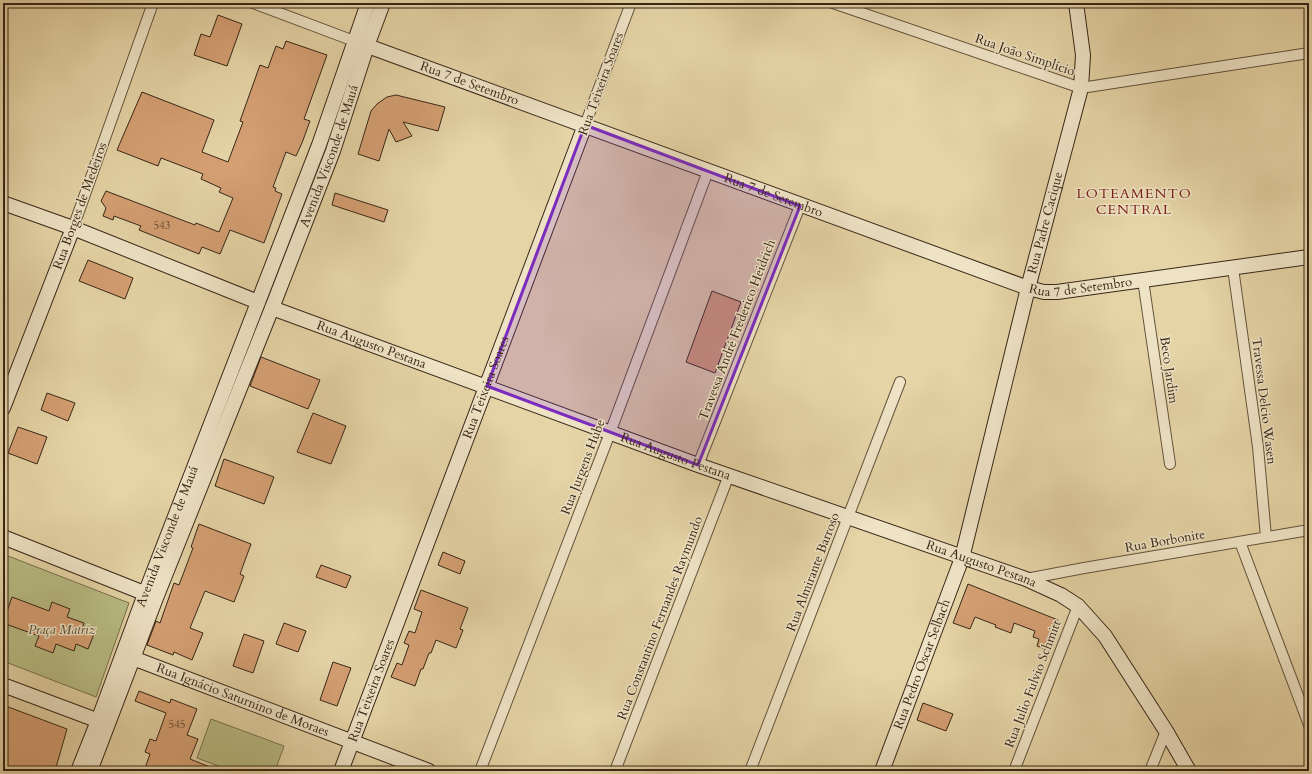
<svg xmlns="http://www.w3.org/2000/svg" width="1312" height="774" viewBox="0 0 1312 774" font-family="Cardo,serif">
	<style>
		.green { fill: #b8bc84; stroke: #78714e }
		.building { fill: #d5a073; stroke: #372617 }
		.lines { fill: none; stroke-linecap: round; stroke-linejoin: round }
		.street-casing { stroke: #62523b; stroke-width: 12 }
		.secondary-casing { stroke: #372617; stroke-width: 16 }
		.street { stroke: #eee3c5; stroke-width: 10 }
		.secondary { stroke: #eee3c5; stroke-width: 14 }
		.marked { fill: #7b2cbf; fill-opacity: 0.2; stroke: #7b2cbf; stroke-width: 3; stroke-linejoin: round }
		.labels { text-anchor: middle; dominant-baseline: central; stroke-width: 3; stroke-linejoin: round; paint-order: stroke }
		.number-label { font-size: 11px; fill: #5e442e }
		.street-label { font-size: 13px; fill: #372617; stroke: #eee3c5 }
		.park-label { font-size: 13px; font-style: italic; fill: #574c32; stroke: #eee3c5 }
		.neighbourhood-label { font-size: 14px; letter-spacing: 1px; fill: #7a1f14; stroke: #eee3c5 }
	</style>
	<rect width="100%" height="100%" fill="#e5d4a6"/>
	<filter id="stains"><feTurbulence type="fractalNoise" baseFrequency=".005" numOctaves="4"/><feColorMatrix values="0 0 0 0 .2 0 0 0 0 .09 0 0 0 0 .02 0 0 0 .5 -.17"/></filter>
	<radialGradient id="worn" r=".72"><stop offset=".6" stop-color="#630" stop-opacity="0"/><stop offset="1" stop-color="#630" stop-opacity=".3"/></radialGradient>
	<path class="green" d="M3,554l126,49 -33,94 -93,-36z
		M211,719l73,27 -9,25h-43l-35,-13z"/>
	<path class="building" d="M218,15l24,9 -15,42 -33,-11 7,-21 9,3z
		M286,41l41,14 -23,64 6,2 -8,22 -6,13 -10,-4 -13,35 3,1 -1,3 7,3 -18,49 -34,-13 -10,24 -18,-7 -3,7 -60,-24 2,-4 -27,-10 -1,4 -10,-4 3,-8 -5,-7 5,-10 89,34 1,-2 23,9 14,-34 -14,-6 2,-4 -20,-9 2,-5 -42,-16 -3,8 -41,-16 25,-58 72,28 -12,32 26,10 15,-40 -3,-1 20,-56 8,3 8,-22 7,3z
		M396,95l49,12 -7,24 -35,-9 9,14 -16,6 -7,-13 -10,32 -21,-7 13,-43 6,-7 10,-7z
		M335,193l53,17 -4,12 -52,-17z
		M88,260l45,18 -8,21 -46,-18z
		M712,291l29,11 -26,71 -29,-11z
		M261,357l59,23 -12,29 -58,-23z
		M47,393l28,10 -7,18 -27,-11z
		M313,413l33,13 -15,38 -34,-12z
		M18,427l29,10 -10,27 -29,-11z
		M224,459l50,18 -10,27 -49,-18z
		M199,524l52,20 -11,30 4,2 -10,26 -29,-11 -15,37 13,5 -11,27 -18,-8 -1,3 -26,-10 9,-24 4,2 14,-40 5,2 14,-37 -2,-1z
		M443,552l22,9 -5,13 -22,-9z
		M321,565l30,11 -5,12 -30,-11z
		M968,584l90,36 -10,30 -11,-4 2,-7 -6,-2 2,-6 -21,-8 -3,10 -16,-6 1,-2 -21,-8 -5,12 -17,-6z
		M421,590l47,18 -8,21 3,1 -7,18 -20,-8 -5,13h-2l-6,16h-2l-6,17 -24,-9 6,-14 5,2 7,-20 -5,-2 5,-12 6,2 7,-21 -8,-3z
		M12,597l37,14 3,-9 18,7 -3,8 17,6 -2,7 12,4 -6,15 -12,-5 -2,7 -18,-7 -3,9 -18,-7 4,-10 -36,-13z
		M284,623l22,8 -8,21 -22,-8z
		M244,634l20,7 -11,32 -20,-7z
		M333,662l18,6 -14,38 -17,-6z
		M139,691l31,12 1,-4 26,10 -10,26 11,4 -8,20 30,12h-76l6,-17 -5,-2 5,-13 6,2 10,-28 -31,-12z
		M923,703l30,11 -7,17 -29,-11z
		M3,705l64,24 -12,42h-52z"/>
	<g class="lines">
		<defs>
			<path id="street" d="M253,3l101,38
				M833,3l248,85 228,-35
				M585,125l46,-122
				M73,228l80,-225
				M1233,268l25,179 8,90
				M1143,280l27,184
				M698,465l102,-259
				M1240,542l69,183
				M1026,579l58,-11 225,-38
				M480,771l130,-338 98,-262
				M615,771l114,-296
				M750,771l150,-389
				M1014,771l64,-165
				M1150,771l16,-40"/>
			<g id="secondary">
				<path id="s1" d="M354,41c225,82 449,166 674,247l16,4h13l252,-35"/>
				<path d="M3,203l70,25 185,74"/>
				<path id="s2" d="M272,308l426,157 328,114 35,16 17,11 27,30 61,95 23,40"/>
				<path d="M3,408l70,-180"/>
				<path d="M3,537l151,60"/>
				<path id="s3" d="M125,655l304,116"/>
				<path d="M3,685l104,39"/>
				<path id="s4" d="M78,771l20,-50 47,-127 174,-449 49,-142"/>
				<path id="s5" d="M90,771l66,-173 116,-290 61,-157 34,-105 16,-43"/>
				<path id="s6" d="M341,771l244,-646"/>
				<path id="s7" d="M882,771l80,-213 66,-270 53,-200 2,-33 -7,-52"/>
			</g>
		</defs>
		<use href="#street" class="street-casing"/>
		<use href="#secondary" class="secondary-casing"/>
		<use href="#street" class="street"/>
		<use href="#secondary" class="secondary"/>
	</g>
	<path class="marked" d="M585,125l215,81 -102,259 -211,-79z"/>
	<g class="labels">
		<g class="number-label">
			<text x="162" y="225">543</text>
			<text x="177" y="724">545</text>
		</g>
		<g class="street-label">
			<text transform="translate(1025 55) rotate(19)">Rua João Simplício</text>
			<text stroke="none"><textPath href="#s1" startOffset="123">Rua 7 de Setembro</textPath></text>
			<text transform="translate(601 84) rotate(-70)">Rua Teixeira Soares</text>
			<text stroke="none"><textPath href="#s5" startOffset="660">Avenida Visconde de Mauá</textPath></text>
			<text stroke="none"><textPath href="#s1" startOffset="447">Rua 7 de Setembro</textPath></text>
			<text transform="translate(80 206) rotate(-70)">Rua Borges de Medeiros</text>
			<text stroke="none"><textPath href="#s7" startOffset="573">Rua Padre Cacique</textPath></text>
			<text stroke="none"><textPath href="#s1" startOffset="771">Rua 7 de Setembro</textPath></text>
			<text transform="translate(737 330) rotate(-69)">Travessa André Frederico Heidrich</text>
			<text stroke="none"><textPath href="#s2" startOffset="106">Rua Augusto Pestana</textPath></text>
			<text transform="translate(1169 370) rotate(82)">Beco Jardim</text>
			<text stroke="none"><textPath href="#s6" startOffset="410">Rua Teixeira Soares</textPath></text>
			<text transform="translate(1264 401) rotate(83)">Travessa Delcio Wasen</text>
			<text stroke="none"><textPath href="#s2" startOffset="430">Rua Augusto Pestana</textPath></text>
			<text transform="translate(583 467) rotate(-69)">Rua Jurgens Hube</text>
			<text stroke="none"><textPath href="#s4" startOffset="251">Avenida Visconde de Mauá</textPath></text>
			<text transform="translate(1165 541) rotate(-10)">Rua Borbonite</text>
			<text stroke="none"><textPath href="#s2" startOffset="754">Rua Augusto Pestana</textPath></text>
			<text transform="translate(813 572) rotate(-69)">Rua Almirante Barroso</text>
			<text transform="translate(660 618) rotate(-69)">Rua Constantino Fernandes Raymundo</text>
			<text stroke="none"><textPath href="#s7" startOffset="114">Rua Pedro Oscar Selbach</textPath></text>
			<text transform="translate(1033 684) rotate(-69)">Rua Julio Fulvio Schmitt</text>
			<text stroke="none"><textPath href="#s6" startOffset="86">Rua Teixeira Soares</textPath></text>
			<text stroke="none"><textPath href="#s3" startOffset="126">Rua Ignácio Saturnino de Moraes</textPath></text>
		</g>
		<g class="park-label">
			<text x="62" y="630">Praça Matriz</text>
		</g>
		<g class="neighbourhood-label">
			<text x="1134" y="193">LOTEAMENTO<tspan x="1134" dy="16">CENTRAL</tspan></text>
		</g>
	</g>
	<rect width="1312" height="774" fill="none" stroke="#e5d4a6" stroke-width="16"/>
	<rect x="4" y="4" width="1304" height="766" fill="none" stroke="#372617" stroke-width="2"/>
	<rect x="8" y="8" width="1296" height="758" fill="none" stroke="#372617"/>
	<rect width="100%" height="100%" filter="url(#stains)"/>
	<rect width="100%" height="100%" fill="url(#worn)"/>
</svg>
